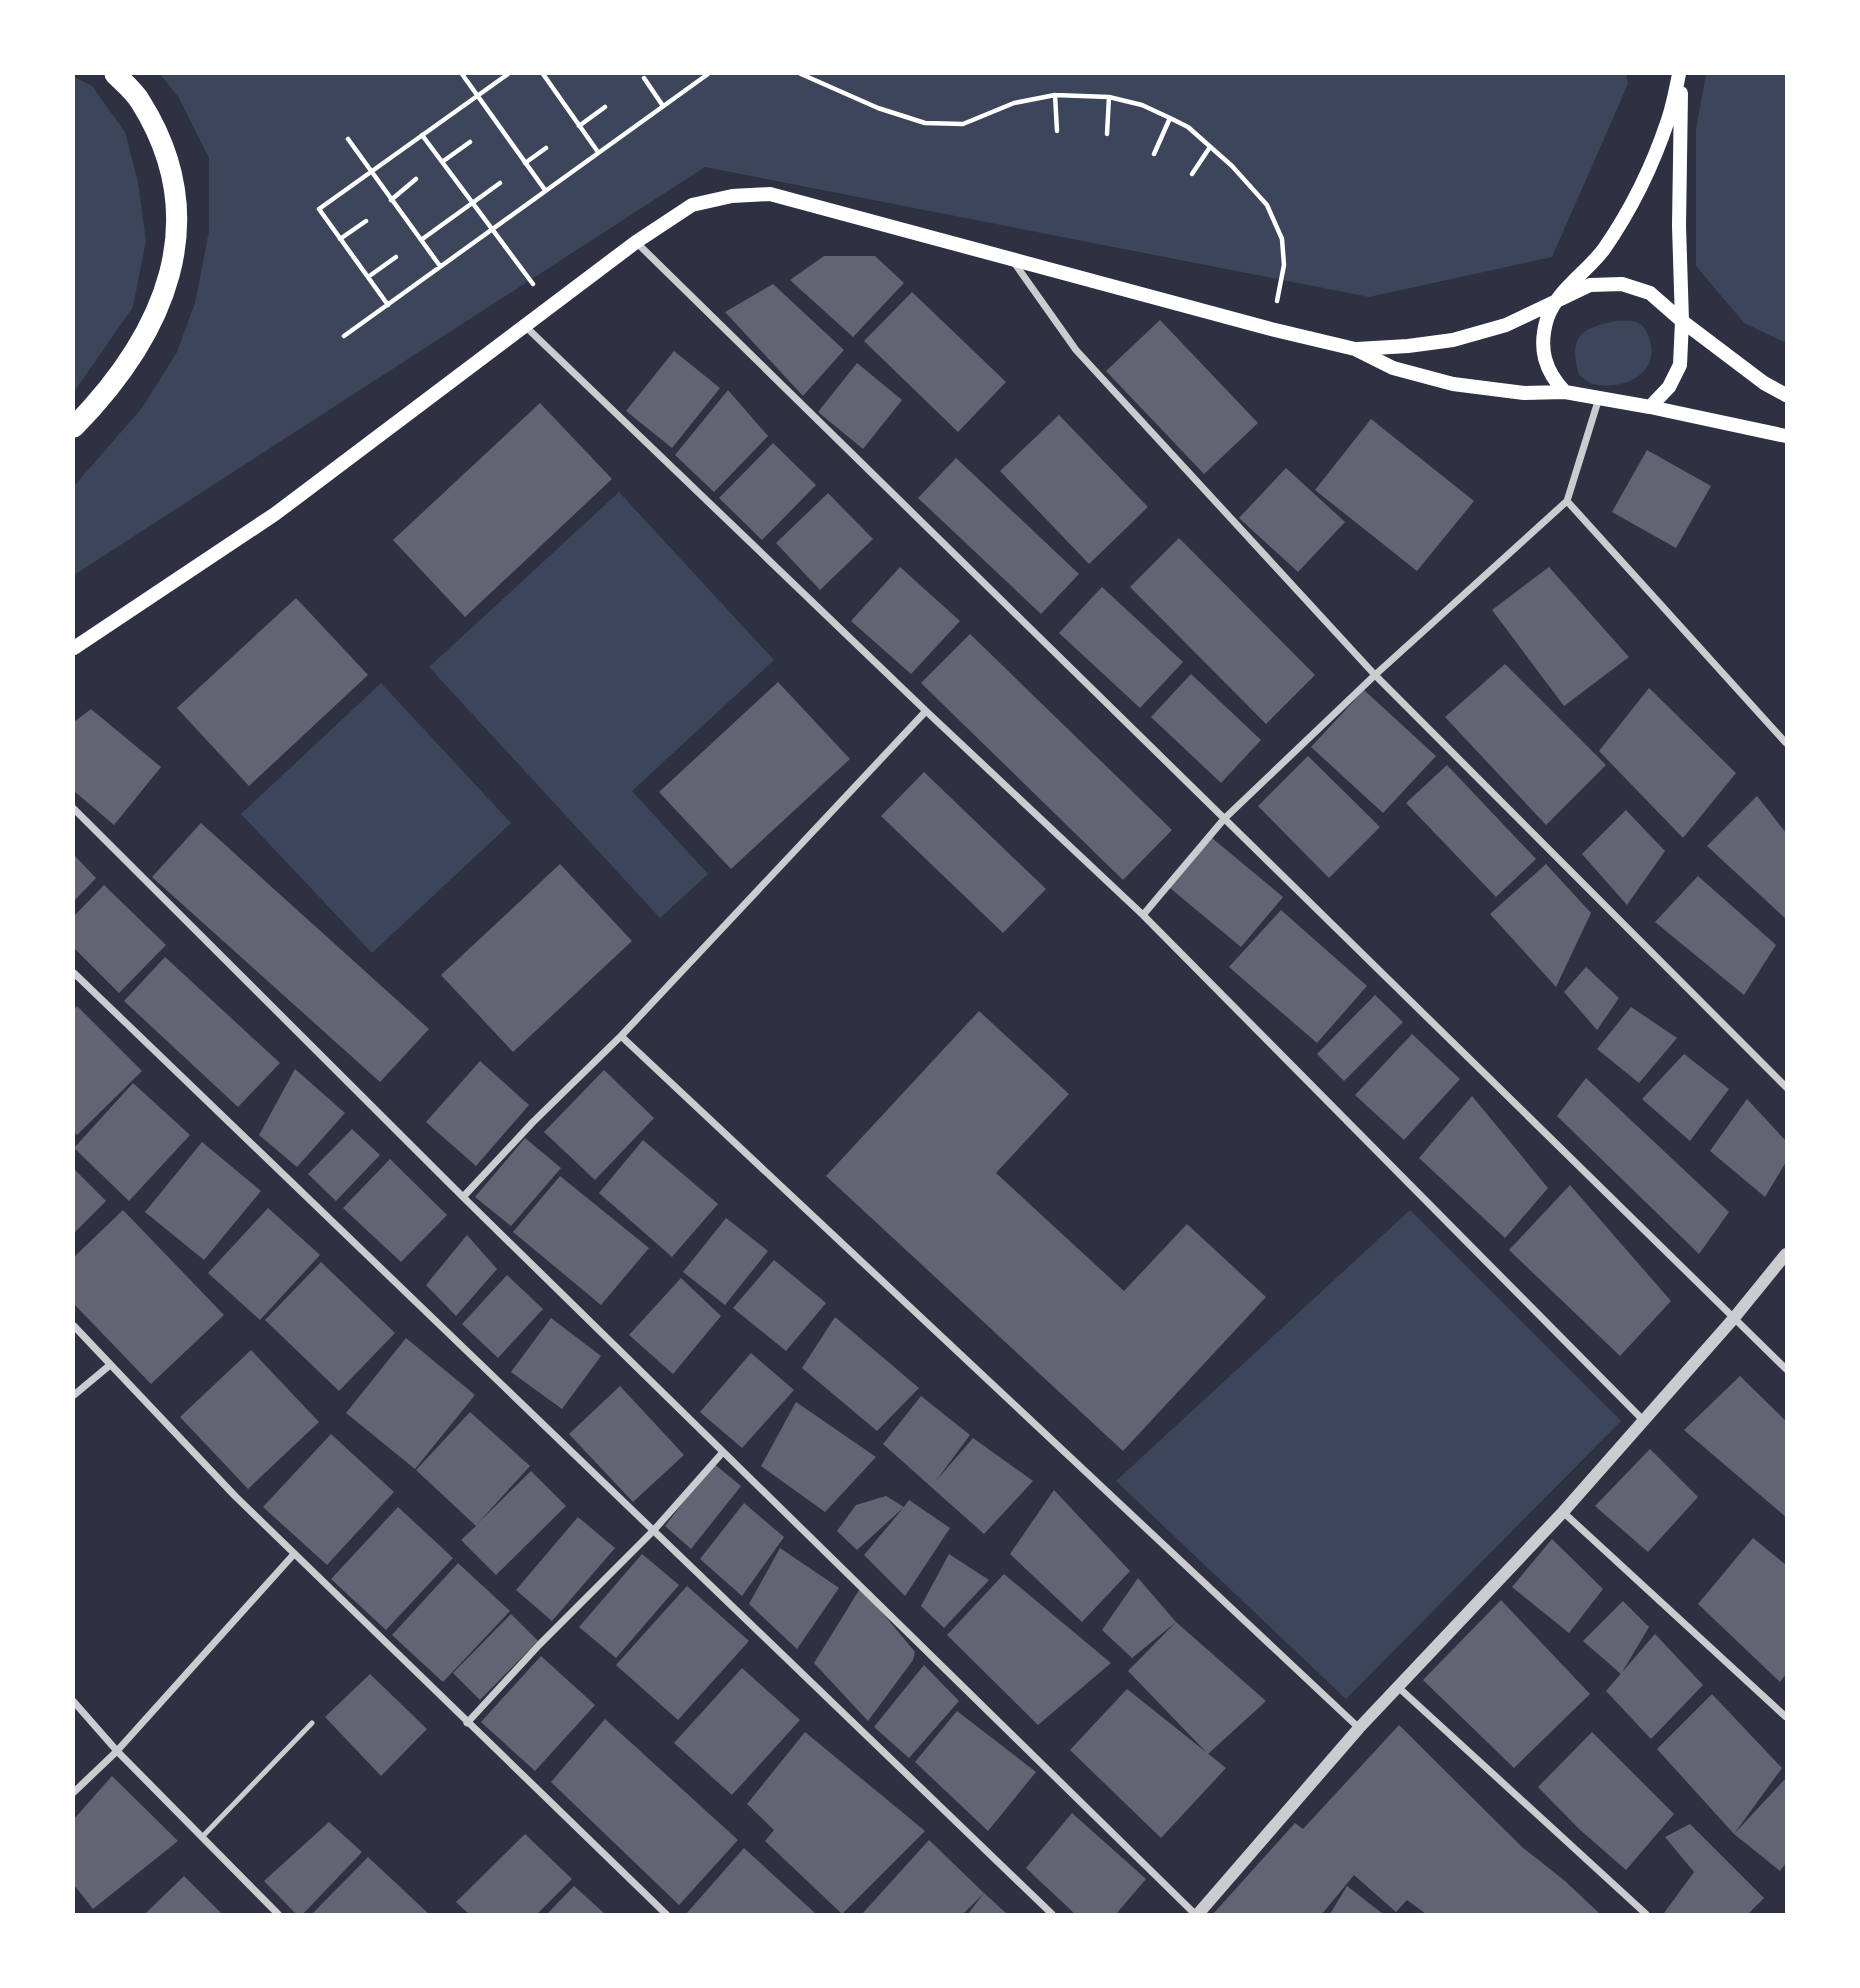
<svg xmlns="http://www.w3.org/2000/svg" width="1860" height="1988" viewBox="0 0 1860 1988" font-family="Signika,sans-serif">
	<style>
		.green { fill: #3c4559 }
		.building { fill: #626471 }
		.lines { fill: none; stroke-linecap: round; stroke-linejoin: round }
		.path { stroke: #fff; stroke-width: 4.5 }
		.service { stroke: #caccd0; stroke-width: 5 }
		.minor { stroke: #caccd0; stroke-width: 7 }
		.tertiary { stroke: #caccd0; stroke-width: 12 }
		.secondary { stroke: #fff; stroke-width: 14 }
		.motorway { stroke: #fff; stroke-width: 21 }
	</style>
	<rect width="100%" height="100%" fill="#2d3142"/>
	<path class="green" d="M160,74h1466l2,10 -76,173 -183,40 -664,-130 -631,408v-89l68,-78 35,-56 18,-49 14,-72v-73l-30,-60z
		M1706,74h80v269l-42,-20 -48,-57v-137z
		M74,77l18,9 33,46 13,50 8,59 -13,66 -59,85z
		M1616,321c6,0 17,-1 22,2 7,3 10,11 12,18 10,34 -29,50 -57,43 -5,-1 -10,-6 -14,-9 -11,-38 1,-47 37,-54z
		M619,492l155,168 -142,131 76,83 -48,44 -231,-251z
		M381,683l130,140 -139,130 -131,-139z
		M1410,1210l211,211 -275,278 -230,-218z"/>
	<path class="building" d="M824,256h51l29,27 -51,54 -63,-57z
		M773,284l71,66 -41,46 -78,-84z
		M912,292l94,90 -48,50 -94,-91z
		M1160,320l98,103 -54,51 -98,-103z
		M674,351l46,37 -48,60 -46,-37z
		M857,363l45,37 -39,49 -45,-37z
		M728,390l40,46 -54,56 -39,-37z
		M540,403l72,76 -147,138 -72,-77z
		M1059,415l89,92 -59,57 -89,-93z
		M1371,419l103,82 -57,70 -102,-81z
		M773,443l43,42 -54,55 -43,-42z
		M1647,450l64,36 -35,62 -64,-36z
		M956,458l123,116 -38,40 -123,-116z
		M1286,468l59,54 -47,50 -59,-54z
		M828,493l45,46 -53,51 -44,-47z
		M1179,538l136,137 -49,49 -136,-137z
		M900,567l60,54 -49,53 -60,-53z
		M1549,567l80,90 -65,49 -72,-96z
		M1102,587l81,75 -43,46 -81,-75z
		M296,598l72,77 -119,111 -72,-78z
		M970,634l202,196 -49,50 -202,-197z
		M1505,664l101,101 -60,60 -101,-108z
		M1191,674l70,66 -40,43 -70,-66z
		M778,682l72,77 -119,110 -72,-77z
		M1649,688l87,85 -53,65 -84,-87z
		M1364,690l72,66 -53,57 -72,-66z
		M91,709l70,58 -47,58 -40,-34v-69z
		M1308,756l72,71 -51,51 -71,-72z
		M1447,765l89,94 -40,38 -90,-94z
		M924,772l122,117 -43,44 -122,-117z
		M1757,796l29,37v86l-79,-73z
		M1626,810l39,41 -38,54 -45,-51z
		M201,823l228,206 -49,53 -228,-205z
		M1212,838l71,59 -42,50 -71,-59z
		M74,855l22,23 -22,23z
		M560,864l72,77 -119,111 -72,-77z
		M1546,864l45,49 -35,74 -66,-73z
		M1698,876l78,69 -32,50 -89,-73z
		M104,885l62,60 -47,48 -45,-45v-32z
		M1281,910l86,76 -50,57 -88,-76z
		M165,957l115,106 -42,44 -114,-106z
		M1586,967l33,31 -22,32 -33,-38z
		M1375,995l28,27 -59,59 -27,-27z
		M77,1006l65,65 -65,64 -3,-3v-122z
		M1631,1007l46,31 -38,45 -42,-34z
		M979,1011l90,83 -73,79 128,118 63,-67 79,73 -143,154 -297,-275z
		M1412,1034l48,45 -56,61 -49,-45z
		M1684,1054l45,35 -39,52 -48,-42z
		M480,1061l49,44 -53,61 -50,-44z
		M295,1069l50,44 -48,54 -38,-32z
		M604,1070l50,48 -59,62 -51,-48z
		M1586,1078l143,134 -30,42 -142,-138z
		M133,1083l57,52 -61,66 -55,-53z
		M1472,1096l76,92 -43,50 -86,-80z
		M1747,1099l39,42v21l-21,35 -55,-46z
		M352,1129l28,26 -44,46 -28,-27z
		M525,1138l36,30 -50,58 -36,-29z
		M643,1140l75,64 -46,53 -73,-64z
		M202,1142l59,49 -57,69 -59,-48z
		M390,1159l57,56 -46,47 -58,-54z
		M74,1169l32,32 -32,32z
		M560,1176l89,72 -48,57 -88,-73z
		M1570,1185l101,116 -51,55 -111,-106z
		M268,1208l52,47 -60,65 -52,-47z
		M123,1210l101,105 -73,69 -77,-80v-47z
		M726,1218l42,33 -43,54 -42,-33z
		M467,1235l30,34 -41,47 -30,-31z
		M774,1260l52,43 -40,48 -53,-43z
		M321,1262l74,71 -56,58 -74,-71z
		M507,1275l36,34 -45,49 -36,-34z
		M681,1278l40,38 -48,58 -44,-39z
		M835,1317l84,71 -42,43 -75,-63z
		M551,1318l50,38 -39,53 -51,-37z
		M406,1338l69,57 -60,74 -69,-56z
		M251,1350l68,72 -71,67 -68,-72z
		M751,1353l43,37 -52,58 -42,-36z
		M1740,1376l46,45v96l-102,-87z
		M620,1386l64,69 -51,47 -64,-68z
		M921,1396l49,39 -35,47 38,-44 60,43 -49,53 -101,-90z
		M796,1402l80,55 -51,55 -64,-46z
		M470,1412l60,54 -52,57 53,-52 35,35 -70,69 -35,-35 15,-14 -60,-56z
		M331,1434l63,58 -67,73 -64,-58z
		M1650,1449l48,48 -50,55 -53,-46z
		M713,1463l28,23 -50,63 -26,-23z
		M1054,1490l76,81 -48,51 -72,-68z
		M886,1496l18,11 5,-7 41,28 -45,68 -41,-41 40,-48 -47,43 -20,-19 19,-26z
		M744,1503l40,34 -42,59 -42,-37z
		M398,1507l55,51 -67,72 -55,-51z
		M578,1517l37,31 -63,73 -36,-31z
		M1753,1538l33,27v109l-6,8 -82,-78z
		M1552,1539l51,50 -34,44 -57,-46z
		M780,1548l59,40 -42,61 -48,-45z
		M642,1554l37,31 -63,73 -37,-31z
		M949,1554l40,26 -45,48 -23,-22z
		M458,1563l52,48 -67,71 -51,-47z
		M1004,1574l107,89 -73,62 -91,-90z
		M1138,1578l38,44 -44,36 -30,-28z
		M687,1586l62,55 -71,79 -62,-55z
		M861,1587l54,65 -2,8 -45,61 -54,-58z
		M1501,1600l89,94 -76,74 -91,-88z
		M1623,1601l26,26 -28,47 -38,-33z
		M511,1614l27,27 -58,59 -27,-27z
		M1176,1622l90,79 -58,53 -80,-83z
		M1655,1634l48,51 -52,54 -45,-48z
		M541,1656l54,49 -60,66 -54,-49z
		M924,1665l35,36 -50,57 -35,-31z
		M742,1668l58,52 -68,75 -58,-52z
		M370,1674l57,55 -46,47 -56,-59z
		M1127,1689l99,79 -65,70 -91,-88z
		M1712,1694l70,74 -48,66 -77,-85z
		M957,1711l79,61 -48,59 -73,-69z
		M605,1719l133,121 -59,65 -128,-123z
		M1399,1725l123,122 43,34 35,33h-174l-19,-14 -11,12 -42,-37 -32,39h-109l82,-91 8,6z
		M805,1732l120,99 -83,83 -77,-73 9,-11 -27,-26z
		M1592,1732l82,82 -48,56 -48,-42 -40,-41z
		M112,1776l66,65 -85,68 -19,-24v-66z
		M1786,1778v85l-6,8 -46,-37z
		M1072,1813l74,66 -30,35h-41l-49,-46z
		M329,1822l33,30 -59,62h-7l-32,-33z
		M1690,1824l74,74 -16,16 -84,-1 30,-41 -29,-35z
		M525,1834l47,45 -35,35h-68l-13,-12z
		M929,1840l55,53 -21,21h-101z
		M744,1848l72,66h-130z
		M368,1857l61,57h-117z
		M184,1876l38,38h-77z
		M574,1886l31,28h-58z
		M1347,1886l36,28h-53z
		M984,1893l23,21h-39z"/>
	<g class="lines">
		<path class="path" d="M462,74l83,116
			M543,74l55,78
			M801,74l77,34 47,15 38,1 51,-21 41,-8 54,2 33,8 28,13 18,9 44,39 35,39 15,34 2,26 -7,36
			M644,78l19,28
			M1055,95l2,36
			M579,126l26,-19
			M1107,134l2,-37
			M422,135l111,149
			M348,139l92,127
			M1154,154l16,-36
			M442,162l28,-20
			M525,163l21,-15
			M1192,174l18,-27
			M391,200l25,-21
			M340,239l26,-18
			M421,240l79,-57
			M368,277l28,-20
			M388,305l-69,-96 189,-135
			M344,336l364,-262"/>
		<path class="service" d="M202,1837l110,-114"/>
		<path class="minor" d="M636,242l1150,1127
			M1013,261l63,89 299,325 411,412
			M525,326l401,385 217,204 501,506
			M1599,398l-32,103 219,242
			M74,809l389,388 732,717
			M1143,915l81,-96 151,-144 192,-174
			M74,973l978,941
			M621,1036l738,692
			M463,1197l70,-75 88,-86 305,-325
			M74,1326l161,170 431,418
			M74,1395l36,-30
			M1563,1512l223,205
			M1398,1687l248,227
			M74,1702l43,49 161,163
			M467,1723l72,-78 115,-115 69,-78
			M74,1792l43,-41 177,-197"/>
		<path class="tertiary" d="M1198,1914l161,-186 204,-216 171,-194 52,-64"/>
		<path class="secondary" d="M1357,349l51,-3 45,-6 53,-15 84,-40 32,-1 28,9 32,28 82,62 22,12
			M1565,392c-20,-21 -27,-43 -18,-73 9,-28 40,-47 57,-70 27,-39 49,-84 64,-129 5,-15 8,-31 11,-46
			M1650,407l19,-20 11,-22 2,-44 -3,-95 2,-133
			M74,648l201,-134 361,-272 56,-37 40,-9 38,-2 501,135 84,20 38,19 60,16 71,9 41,-1 85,15 136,29"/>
		<path class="motorway" d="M74,427c90,-92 142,-206 66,-326 -6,-10 -17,-19 -25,-27"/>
	</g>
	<rect width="1860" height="1988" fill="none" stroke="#ffffff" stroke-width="150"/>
</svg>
